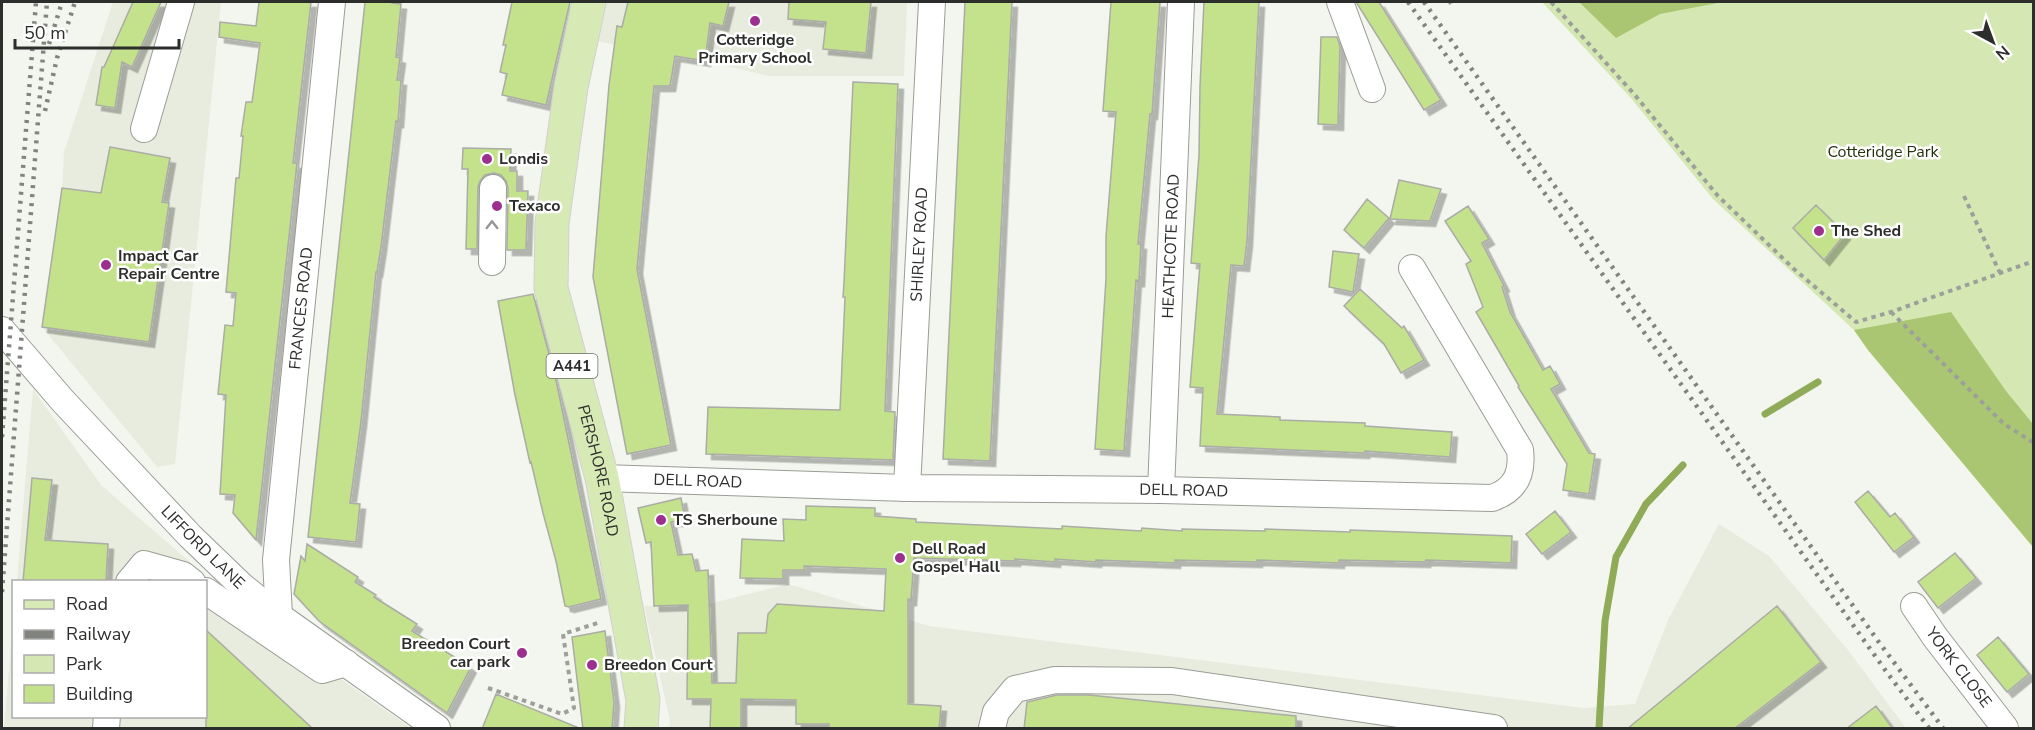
<svg xmlns="http://www.w3.org/2000/svg" width="2035" height="730" viewBox="0 0 2035 730" font-family="'Nunito Sans',sans-serif">
	<style>
		.built { fill: #e7ecde }
		.green { fill: #d5e8b3 }
		.forest { fill: #aac672 }
		.lines { fill: none; stroke-linecap: round; stroke-linejoin: round }
		.stream { stroke: #90ab58; stroke-width: 7 }
		.building { fill: #c4e18c; stroke: #aaaca6; stroke-width: 1.5; filter: url(#shadow) }
		.minor-casing { stroke: #9a9d96; stroke-width: 28 }
		.major-casing { stroke: #d1d1d0; stroke-width: 35 }
		.path { stroke: #9da09a; stroke-width: 4; stroke-dasharray: 4.5 4.5; stroke-linecap: butt }
		.minor { stroke: #fff; stroke-width: 26 }
		.major { stroke: #d7e9b5; stroke-width: 33 }
		.rail { stroke: #80837e; stroke-width: 4.5; stroke-dasharray: 3 6; stroke-linecap: butt }
		.oneway { stroke: #969695 }
		.poi-dot { fill: #9d2f8e; stroke: #fff; stroke-width: 2 }
		.labels { text-anchor: middle; dominant-baseline: central; stroke-width: 5; stroke-linejoin: round; paint-order: stroke }
		.shield { fill: #fff; stroke: #6b6d6b; stroke-width: 1.5 }
		.shield-label { font-size: 15px; font-weight: bold; fill: #2c2e2b }
		.poi-label { font-size: 16px; font-weight: bold; fill: #2c2e2b; stroke: #fff; text-anchor: start }
		.park-label { font-size: 16px; fill: #26310d; stroke: #fff }
		.street-label { font-size: 16px; fill: #2c2e2b; stroke: #fff }
	</style>
	<defs>
		<filter id="shadow"><feDropShadow dx="5.5" dy="5.5" stdDeviation="0" flood-color="#0004"/></filter>
	</defs>
	<rect width="100%" height="100%" fill="#f3f6ef"/>
	<path class="built" d="M113,2h108l-46,462 -18,3 -115,-140 20,-139 2,-36z
		M607,2h300l-3,74h-135l-64,-15 -90,-16 -17,-4z
		M33,389l68,96 157,136 153,107h-407l9,-108 1,96h192v-134l-189,-1z
		M1719,524l50,32 79,94 58,78h-1237l1,-7 -26,-115 65,-2 79,-20 141,42 655,82 51,-4 33,-84z"/>
	<path class="green" d="M1542,2h491v545l-165,-197 -14,-20 -141,-131 -83,-102z"/>
	<path class="forest" d="M1579,2h144l-63,12 -44,24z
		M1951,312l55,79 27,33v123l-165,-197 -14,-20z"/>
	<g class="lines">
		<path class="stream" d="M1765,414l53,-32
			M1599,728l6,-107 11,-64 30,-53 37,-39"/>
	</g>
	<path class="building" d="M133,2h28l-29,65 -10,-5 -7,46 -19,-3 6,-38h2z
		M259,2h52l-18,161h4l-41,377 -23,-27 2,-18 -15,-1 6,-99 -8,-1 7,-69 8,1 3,-33 -10,-1 10,-114h3l4,-42h-2l5,-34h6l8,-59 -41,-6 1,-15 36,4z
		M365,2h27v1l9,1 -5,53 4,1 -3,22h4l-3,42 -2,-1 -15,126 -4,25h-1l-15,150 -11,81 10,1 -4,38 -48,-5z
		M512,2h58l-24,103 -44,-10 5,-21 -7,-2 6,-27h-3z
		M628,2h101l-6,24 -13,-3 -5,38 -30,-5 -5,30h-16l-17,183 34,176 -44,9 -34,-177 16,-192 8,-59 5,1z
		M789,2h82l-5,51 -43,-4 3,-27 -38,-3z
		M965,2h47l-22,459 -47,-2z
		M1111,2h49l-8,112h-2l-12,130h3l-2,37 -3,-1 -12,171 -29,-2 11,-170v-43l10,-124 -13,-1z
		M1204,2h55l-12,239 -3,25 -13,-1 -14,149 63,3v3l85,3v3l87,6 -2,25 -85,-6 -1,2 -164,-7 3,-58 -13,-1 10,-123 -9,-1 8,-108 1,-69z
		M1356,2h23l62,98 -17,10z
		M1321,37h16l3,9 -2,79 -20,-1z
		M853,82l45,2 -13,327 10,1 -2,48 -187,-6 2,-47 132,3 5,-113h-2l1,-14z
		M110,147l60,11 -8,44 7,1 -20,139 -107,-15 20,-139 39,5z
		M463,148l48,1 -1,22h7v20h11l-2,59h-19l1,-62 -2,-7 -5,-6 -7,-2 -9,2 -5,6 -2,6 -1,62h-11l2,-80h-6z
		M1399,180l42,9 -11,32 -40,-2z
		M1367,199l22,19 -25,30 -20,-18z
		M1816,205l29,29 -21,26 -31,-32z
		M1468,206l21,33 -7,4 22,43 -2,1 8,25 33,58 7,-4 10,18 -9,5 38,64 6,1 -6,40 -26,-4 4,-26 -49,-77 1,-1 -43,-74 7,-5 -17,-43 5,-3 -26,-40z
		M1333,251l26,3 -6,38 -24,-5z
		M1360,289l42,39 2,-2 20,34 -23,13 -17,-29 -40,-38z
		M533,294l23,86 45,219 -32,8 -4,-1 -9,-45 -13,-48 -12,-51 -1,1 -15,-68 -17,-94z
		M32,478l20,2 -7,60 63,4 -2,38h-83z
		M1868,491l22,26 5,-4 19,24 -20,15 -39,-50z
		M681,498l4,21 -14,3 7,33 14,-1 4,17 12,-1 4,113h24l2,-50h28l2,-19 9,-10 107,7 2,-42 -82,-3 1,4h-22v9l-43,-1 2,-39 42,2 -1,-22 23,1v-14l69,2v8l41,3v3l106,5 40,2v-3l79,5 1,-3 40,3v-2l83,2v-2l85,3v-2l162,6 -1,27 -85,-3 -1,2 -86,-2v3l-82,-3v2l-82,-2v3l-79,-3v2l-41,-3v3l-40,-3v2l-101,-3 -3,42 -3,-1v105l33,2 -2,23h-110v-5h-33v-24l-55,-1v30h-31l1,-30h-24l1,-94 -34,1 -3,-64 -5,1 -8,-35z
		M1555,511l16,21 -29,22 -16,-20z
		M307,544l51,33 -3,5 21,13 -2,2 43,27 -5,7 59,36 -24,46 -128,-92 -25,-27 7,-38 4,5z
		M1955,553l21,25 -38,30 -20,-26z
		M1777,606l44,56 -87,67h-107z
		M206,630l107,99h-107z
		M605,631l9,71 -2,27h-29l-11,-92z
		M1998,637l31,37 -22,18 -30,-37z
		M496,694l83,34v1h-97z
		M1057,695h32l207,21v13h-272l3,-27z
		M1876,706l17,23h-47z"/>
	<g class="lines">
		<defs>
			<g id="minor">
				<path d="M1340,2l32,87"/>
				<path d="M144,129l37,-127"/>
				<path d="M492,262l1,-74"/>
				<path id="s1" d="M2,330l61,71 127,135 52,50 37,30 158,112"/>
				<path id="s2" d="M602,478l305,10 254,2 331,8c23,-8 31,-24 28,-48l-108,-182"/>
				<path id="s3" d="M907,488l25,-486"/>
				<path id="s4" d="M1161,490l20,-488"/>
				<path d="M129,582l15,-18 39,11 9,7"/>
				<path d="M206,591l116,79 24,-7"/>
				<path id="s5" d="M1914,606l21,31 70,91"/>
				<path id="s6" d="M279,616l-3,-56 56,-558"/>
				<path d="M106,728l1,-12"/>
				<path d="M992,728l4,-16 19,-23 40,-9 117,1 322,47"/>
			</g>
			<g id="major">
				<path id="s7" d="M589,2l-18,85 -19,136 -1,65 51,190 41,222 -2,28"/>
			</g>
		</defs>
		<use href="#minor" class="minor-casing"/>
		<use href="#major" class="major-casing"/>
		<path class="path" d="M1450,2l1,2
			M1551,2l83,92 84,102 76,73 62,53 35,-10 143,-51
			M1964,196l36,77
			M1891,312l113,112 30,19
			M488,688l74,26 12,-6 -11,-74 38,-12"/>
		<use href="#minor" class="minor"/>
		<use href="#major" class="major"/>
		<path class="rail" d="M1408,2l480,672 41,54
			M1424,2l454,639 65,87
			M49,44l13,-42
			M45,111l12,-53 18,-56
			M2,437l34,-435
			M2,592l45,-590"/>
	</g>
	<defs><path id="oneway-chevron" d="M-2-3.5L2.5 0L-2 3.5" fill="none" stroke-width="1.6" stroke-linecap="round" stroke-linejoin="round" transform="scale(1.5)"/></defs>
	<use class="oneway" href="#oneway-chevron" transform="translate(492 225) rotate(-90)"/>
	<g class="poi-dot">
		<circle cx="755" cy="21" r="6"/>
		<circle cx="487" cy="159" r="6"/>
		<circle cx="497" cy="206" r="6"/>
		<circle cx="1819" cy="231" r="6"/>
		<circle cx="106" cy="265" r="6"/>
		<circle cx="661" cy="520" r="6"/>
		<circle cx="900" cy="558" r="6"/>
		<circle cx="522" cy="653" r="6"/>
		<circle cx="592" cy="665" r="6"/>
	</g>
	<g class="labels">
		<rect class="shield" x="546.5" y="354" width="51" height="24" rx="4.5"/>
		<g class="shield-label">
			<text x="572" y="366">A441</text>
		</g>
		<g class="poi-label">
			<text x="755" y="40" text-anchor="middle">Cotteridge<tspan x="755" dy="18">Primary School</tspan></text>
			<text x="499" y="159">Londis</text>
			<text x="509" y="206">Texaco</text>
			<text x="1831" y="231">The Shed</text>
			<text x="118" y="256">Impact Car<tspan x="118" dy="18">Repair Centre</tspan></text>
			<text x="673" y="520">TS Sherboune</text>
			<text x="912" y="549">Dell Road<tspan x="912" dy="18">Gospel Hall</tspan></text>
			<text x="510" y="644" text-anchor="end">Breedon Court<tspan x="510" dy="18">car park</tspan></text>
			<text x="604" y="665">Breedon Court</text>
		</g>
		<g class="park-label">
			<text x="1883" y="152">Cotteridge Park</text>
		</g>
		<g class="street-label">
			<text stroke="none"><textPath href="#s3" startOffset="244">SHIRLEY ROAD</textPath></text>
			<text stroke="none"><textPath href="#s4" startOffset="244">HEATHCOTE ROAD</textPath></text>
			<text stroke="none"><textPath href="#s6" startOffset="309">FRANCES ROAD</textPath></text>
			<text stroke="none"><textPath href="#s7" startOffset="478">PERSHORE ROAD</textPath></text>
			<text stroke="none"><textPath href="#s2" startOffset="96">DELL ROAD</textPath></text>
			<text stroke="none"><textPath href="#s2" startOffset="582">DELL ROAD</textPath></text>
			<text stroke="none"><textPath href="#s1" startOffset="296">LIFFORD LANE</textPath></text>
			<text stroke="none"><textPath href="#s5" startOffset="76">YORK CLOSE</textPath></text>
		</g>
	</g>
	<rect width="2035" height="730" fill="none" stroke="#2c2e2b" stroke-width="6"/>
	<rect x="12" y="580" width="195" height="138" fill="#ffffff" stroke="#ababaa" stroke-width="1.5"/>
	<rect x="24" y="600" width="30" height="9" fill="#d7e9b5" stroke="#ababaa" stroke-width="1.5"/>
	<text x="66" y="610" font-size="18" fill="#2c2e2b">Road</text>
	<rect x="24" y="630" width="30" height="9" fill="#80837e" stroke="#ababaa" stroke-width="1.5"/>
	<text x="66" y="640" font-size="18" fill="#2c2e2b">Railway</text>
	<rect x="24" y="655" width="30" height="18" fill="#d5e8b3" stroke="#ababaa" stroke-width="1.5"/>
	<text x="66" y="670" font-size="18" fill="#2c2e2b">Park</text>
	<rect x="24" y="685" width="30" height="18" fill="#c4e18c" stroke="#ababaa" stroke-width="1.5"/>
	<text x="66" y="700" font-size="18" fill="#2c2e2b">Building</text>
	<g transform="translate(1993 42) rotate(139)" stroke="#ffffff" stroke-width="4.5" paint-order="stroke">
	<path d="M0-4.5L10 22L0 15L-10 22Z" fill="#2c2e2b"/>
	<text y="-9" font-size="16" font-weight="bold" text-anchor="middle" fill="#2c2e2b">N</text>
	</g>
	<path d="M15 39v9h164v-9" fill="none" stroke="#2c2e2b" stroke-width="3"/>
	<text x="24" y="39" font-size="18" fill="#2c2e2b" stroke="#ffffff" stroke-width="4.5" paint-order="stroke">50 m</text>
</svg>
